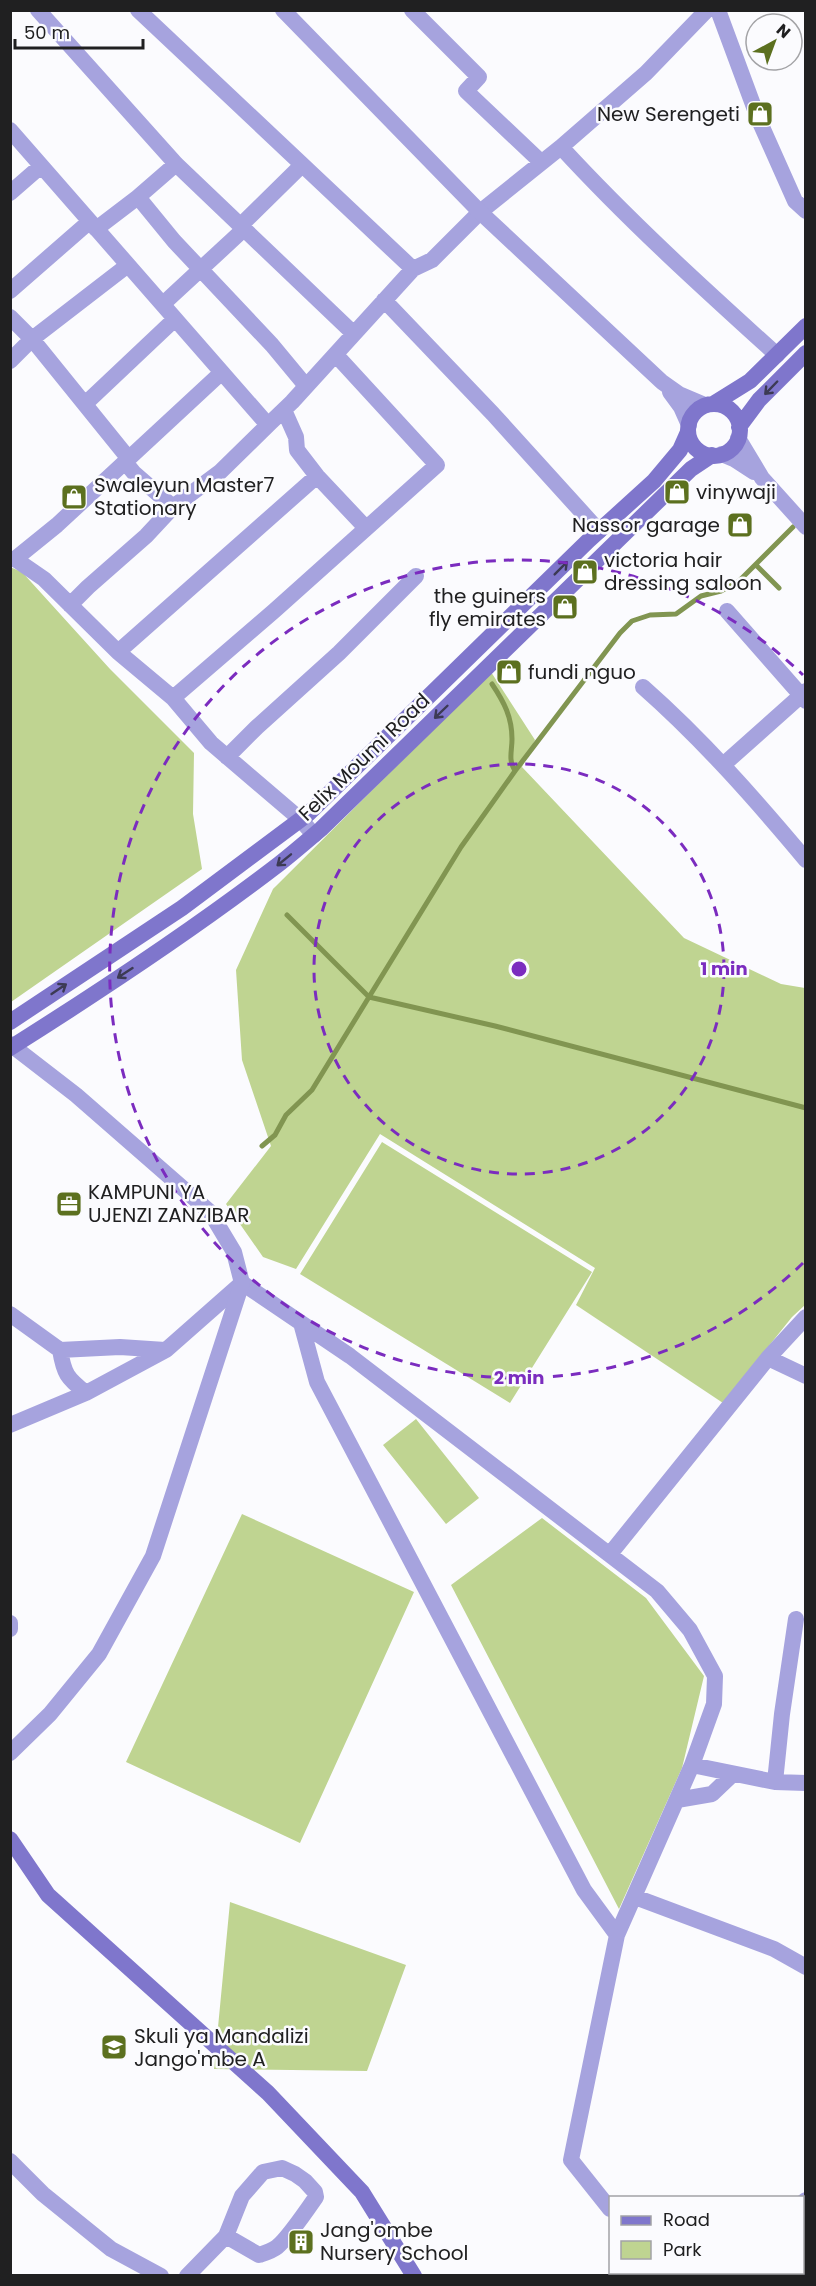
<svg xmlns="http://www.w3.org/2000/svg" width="816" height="2286" viewBox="0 0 816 2286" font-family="Poppins,sans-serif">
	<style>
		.green { fill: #bfd491 }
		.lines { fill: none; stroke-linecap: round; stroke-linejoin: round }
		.stream { stroke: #819551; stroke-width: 5 }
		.minor { stroke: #a6a3de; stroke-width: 16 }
		.tertiary { stroke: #a6a3de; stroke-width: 16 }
		.secondary { stroke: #7f76cc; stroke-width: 16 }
		.oneway { stroke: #3c3a54 }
		.ring { fill: none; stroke: #7b2cbf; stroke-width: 3; stroke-dasharray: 10 8 }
		.labels { text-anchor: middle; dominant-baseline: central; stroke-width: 5; stroke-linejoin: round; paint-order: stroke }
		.poi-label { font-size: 20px; fill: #202021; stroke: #fbfbfe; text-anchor: start }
		.street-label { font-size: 20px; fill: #202021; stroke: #fbfbfe }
		.centre { fill: #7b2cbf; stroke: #fbfbfe; stroke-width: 3 }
		.ring-label { font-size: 18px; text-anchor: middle; font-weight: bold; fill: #7b2cbf; stroke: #fbfbfe; stroke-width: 5; stroke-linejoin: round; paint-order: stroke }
	</style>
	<rect width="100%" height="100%" fill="#fbfbfe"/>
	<path class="green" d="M10,567l12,5 88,97 84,84 -1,61 9,55 -191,133z
		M491,672l44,68 -13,27 162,171 97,46 24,4v317l-13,12 -69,86 -147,-98 19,-37 -215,-134 -84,135 -33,-12 -37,-53 45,-58 -29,-86 -6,-90 37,-81z
		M382,1142l210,130 -82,131 -210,-129z
		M416,1419l63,79 -33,26 -63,-79z
		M242,1514l172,78 -114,251 -174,-81z
		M542,1518l104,80 58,78 -22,92 -63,141 -168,-324z
		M230,1902l176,63 -39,106 -153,-2z"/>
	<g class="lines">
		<path class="stream" d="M756,565l23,23
			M492,684c12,18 20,33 20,55 0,13 -4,20 3,32
			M287,915l82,82 92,-150 54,-76 105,-138 12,-12 18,-6 26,-1 25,-18 20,-5 18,-10 54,-54
			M262,1146l13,-11 11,-20 26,-25 57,-93 126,29 311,82"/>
		<path class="minor" d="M38,10l138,154 177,169
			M138,10l275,259
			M412,10l67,67 -13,14 75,71
			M718,10l40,108 37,83 11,10
			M10,130l258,295 24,-23 121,-133 19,-9 48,-48 81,-65 85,-74 61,-63
			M561,147c68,74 142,141 216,208
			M10,193l31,-27
			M138,197l36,44 98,104 34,41
			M241,225l61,-60
			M96,229l42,-32 38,-33
			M128,265l-96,74 97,120
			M10,291l79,-69
			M384,300l109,114 106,117
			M163,304l81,-75
			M10,317l22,22 -22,22
			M85,404l90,-85
			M284,410l12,27 1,13 20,26 49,52
			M125,462l9,11 39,34 47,-35 48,-47
			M10,559h5l29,20 74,73 55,46 38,45 89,76 14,16
			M15,559l42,-34 164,-152
			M70,605l18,-18 58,-51 27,-29
			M727,611l79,90
			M118,652l199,-176
			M643,687c59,52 112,112 163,173
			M173,698l101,-87 163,-146 -101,-110
			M227,757l30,-30 82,-74 77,-77
			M723,765l83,-74
			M10,1314l50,36 60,-3 45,3
			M60,1350c4,24 7,28 26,43
			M768,1358l38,18
			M10,1425l76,-32 80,-43 76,-67 108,73 307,235 33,39 25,46 -1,28 -22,61 -75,170 -33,-45 -267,-508 -16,-59
			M610,1554l158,-196 38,-41
			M796,1619l-14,95 -7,68 31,1
			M10,1623v6
			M692,1765l83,17
			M677,1800l35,-6 21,-20
			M635,1897l139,52 32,18
			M10,2161l33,33 68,55 50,27
			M802,2203l4,-3
			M610,2209l-39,-49 46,-225
			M658,2272l2,4
			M187,2276l39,-40 16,-40 21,-24 19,-4 13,6 10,7 10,11 1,5c-9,13 -28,41 -39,50 -5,4 -12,6 -18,8l-33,-19
			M716,2276l3,-4"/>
		<path class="tertiary" d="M283,10l197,202 182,170 17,12 26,11
			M670,392l11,15 8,18
			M738,438l24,40 44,49
			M722,454l12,5 20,13
			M10,1044l66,51 134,117 24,40 8,31 -89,273 -54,98 -49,60 -40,39"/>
		<path class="secondary" d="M713,404l37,-23 56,-55
			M688 430a26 26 0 1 1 52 0a26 26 0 1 1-52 0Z
			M739,427l20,-27 47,-47
			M10,1022l172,-114 126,-94 281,-274 65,-59 26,-31 8,-18
			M10,1048c92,-58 183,-118 269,-184 14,-11 28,-23 42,-35l370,-360 21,-14
			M10,1839l38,56 220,198 94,99 52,84"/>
	</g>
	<defs><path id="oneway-shaft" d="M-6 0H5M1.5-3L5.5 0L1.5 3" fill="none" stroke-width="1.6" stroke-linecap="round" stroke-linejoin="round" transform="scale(1.5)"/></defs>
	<g class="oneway">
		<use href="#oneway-shaft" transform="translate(771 388) rotate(134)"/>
		<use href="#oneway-shaft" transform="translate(561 568) rotate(-45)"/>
		<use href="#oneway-shaft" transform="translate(441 712) rotate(136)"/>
		<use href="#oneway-shaft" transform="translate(284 860) rotate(141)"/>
		<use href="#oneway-shaft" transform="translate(125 973) rotate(147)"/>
		<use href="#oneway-shaft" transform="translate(59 989) rotate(-34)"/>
	</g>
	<g class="ring">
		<circle cx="519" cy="969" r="205"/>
		<path d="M803 1263A409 409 0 1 1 803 675"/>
	</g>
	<defs>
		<symbol id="shop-square" viewBox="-11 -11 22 22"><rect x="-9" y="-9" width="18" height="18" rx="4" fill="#5c701f" stroke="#fbfbfe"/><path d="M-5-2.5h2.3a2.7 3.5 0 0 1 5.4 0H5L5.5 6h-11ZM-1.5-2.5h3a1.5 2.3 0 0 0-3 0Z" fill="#fff"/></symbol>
		<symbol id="office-square" viewBox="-11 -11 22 22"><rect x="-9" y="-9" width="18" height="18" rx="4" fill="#5c701f" stroke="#fbfbfe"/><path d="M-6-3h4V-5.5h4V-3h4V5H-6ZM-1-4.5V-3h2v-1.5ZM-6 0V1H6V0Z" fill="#fff"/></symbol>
		<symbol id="school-square" viewBox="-11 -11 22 22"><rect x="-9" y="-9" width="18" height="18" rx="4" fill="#5c701f" stroke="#fbfbfe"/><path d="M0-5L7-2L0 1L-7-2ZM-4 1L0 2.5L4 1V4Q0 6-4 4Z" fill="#fff"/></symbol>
		<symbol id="building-square" viewBox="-11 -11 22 22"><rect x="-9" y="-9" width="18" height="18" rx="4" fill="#5c701f" stroke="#fbfbfe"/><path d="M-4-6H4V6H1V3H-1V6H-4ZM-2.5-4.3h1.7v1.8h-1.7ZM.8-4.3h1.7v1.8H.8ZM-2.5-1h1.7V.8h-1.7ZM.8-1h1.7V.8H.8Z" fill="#fff"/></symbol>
	</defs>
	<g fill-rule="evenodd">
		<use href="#shop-square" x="745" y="99" width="30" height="30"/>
		<use href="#shop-square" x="662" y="477" width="30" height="30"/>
		<use href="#shop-square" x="59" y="482" width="30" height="30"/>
		<use href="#shop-square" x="725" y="510" width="30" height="30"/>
		<use href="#shop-square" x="570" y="557" width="30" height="30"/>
		<use href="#shop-square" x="550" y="592" width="30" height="30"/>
		<use href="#shop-square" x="494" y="657" width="30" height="30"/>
		<use href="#office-square" x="54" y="1189" width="30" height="30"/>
		<use href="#school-square" x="99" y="2032" width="30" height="30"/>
		<use href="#building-square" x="286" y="2227" width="30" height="30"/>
	</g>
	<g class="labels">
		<g class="poi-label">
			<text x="740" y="114" text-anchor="end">New Serengeti</text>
			<text x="94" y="485">Swaleyun Master7<tspan x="94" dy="23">Stationary</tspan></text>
			<text x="696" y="492">vinywaji</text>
			<text x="720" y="525" text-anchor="end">Nassor garage</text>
			<text x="604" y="560">victoria hair<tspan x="604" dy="23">dressing saloon</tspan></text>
			<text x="546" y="596" text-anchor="end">the guiners<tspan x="546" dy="23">fly emirates</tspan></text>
			<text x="528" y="672">fundi nguo</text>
			<text x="88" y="1192">KAMPUNI YA<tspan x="88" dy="23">UJENZI ZANZIBAR</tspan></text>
			<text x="134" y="2036">Skuli ya Mandalizi<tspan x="134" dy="23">Jango'mbe A</tspan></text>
			<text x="320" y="2230">Jang'ombe<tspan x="320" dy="23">Nursery School</tspan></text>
		</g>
		<g class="street-label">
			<text transform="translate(364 757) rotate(-44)">Felix Moumi Road</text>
		</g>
	</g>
	<circle cx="519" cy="969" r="9" class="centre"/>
	<g class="ring-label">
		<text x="724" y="975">1 min</text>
		<text x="519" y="1384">2 min</text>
	</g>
	<rect width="816" height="2286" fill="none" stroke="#202021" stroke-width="24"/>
	<rect x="609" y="2196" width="195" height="78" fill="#fbfbfe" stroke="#a3a3a6" stroke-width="1.5"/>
	<rect x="621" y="2216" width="30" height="9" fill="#7f76cc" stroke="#a3a3a6" stroke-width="1.5"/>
	<text x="663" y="2226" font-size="18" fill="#202021">Road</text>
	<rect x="621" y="2241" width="30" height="18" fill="#bfd491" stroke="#a3a3a6" stroke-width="1.5"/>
	<text x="663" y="2256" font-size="18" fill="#202021">Park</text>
	<g transform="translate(774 42) rotate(41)"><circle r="28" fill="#fbfbfe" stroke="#a3a3a6" stroke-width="1.5"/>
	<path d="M0-4.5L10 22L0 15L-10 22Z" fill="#5c701f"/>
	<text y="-9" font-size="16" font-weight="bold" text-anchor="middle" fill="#202021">N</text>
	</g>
	<path d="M15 39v9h128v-9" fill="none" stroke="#202021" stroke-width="3"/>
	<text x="24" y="39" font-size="18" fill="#202021" stroke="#fbfbfe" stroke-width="4.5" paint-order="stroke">50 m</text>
</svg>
